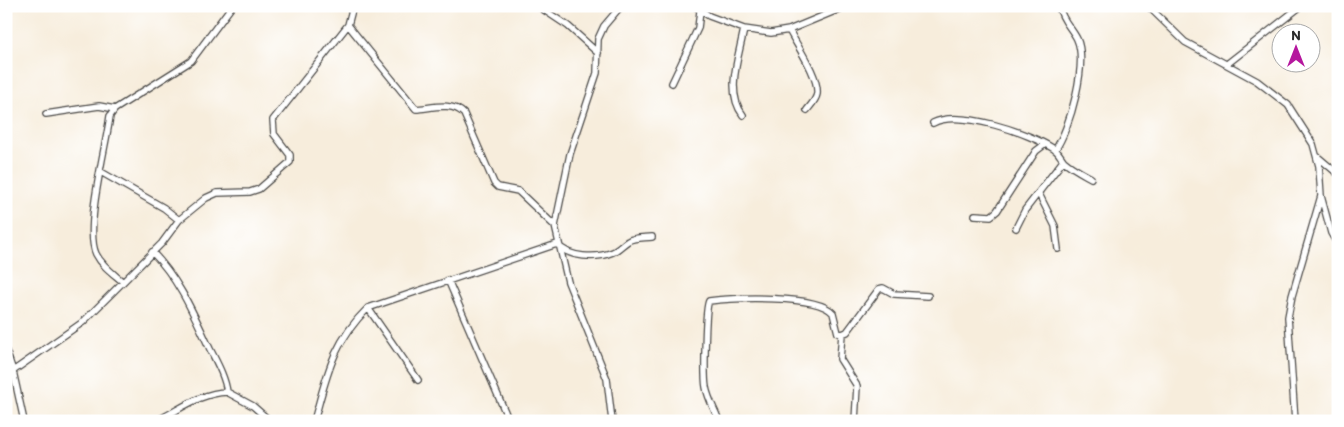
<svg xmlns="http://www.w3.org/2000/svg" width="1344" height="427" viewBox="0 0 1344 427" font-family="Itim,sans-serif">
	<style>
		.lines { fill: none; stroke-linecap: round; stroke-linejoin: round }
		.minor-casing { stroke: #4a4846; stroke-width: 8 }
		.minor { stroke: #fff; stroke-width: 5.5 }
	</style>
	<rect width="100%" height="100%" fill="#fff"/>
	<filter id="ink" filterUnits="userSpaceOnUse"><feTurbulence type="fractalNoise" baseFrequency=".02" numOctaves="2"/><feDisplacementMap in="SourceGraphic" scale="10" xChannelSelector="R" yChannelSelector="G"/><feConvolveMatrix kernelMatrix="1 2 1 2 8 2 1 2 1" color-interpolation-filters="sRGB"/></filter>
	<filter id="wash" filterUnits="userSpaceOnUse"><feTurbulence type="fractalNoise" baseFrequency=".0096" numOctaves="4" result="noise"/><feDisplacementMap in="SourceGraphic" scale="20" xChannelSelector="R" yChannelSelector="G"/><feGaussianBlur stdDeviation="1.12" result="paint"/><feColorMatrix in="noise" values="0 0 0 0 0 0 0 0 0 0 0 0 0 0 0 0 0 1.4 0 .05"/><feComposite in="paint" operator="in"/></filter>
	<g filter="url(#wash)">
		<rect width="100%" height="100%" fill="#f7eddc"/>
	</g>
	<g filter="url(#ink)">
		<g class="lines">
			<defs>
				<path id="minor" d="M538,6l30,20 30,27
					M695,6l14,10 35,13 27,4 18,-3 58,-24
					M1148,6l37,36 72,39 31,24 25,39 6,22 2,30 10,37 7,12
					M348,25l68,84c16,-1 36,-8 48,5l30,69 4,4 20,4 37,35
					M789,30c8,16 30,46 28,64 -1,6 -6,11 -10,16
					M1227,64l74,-58
					M672,83l26,-55 2,-17
					M46,114l53,-8 16,3
					M743,115c-18,-23 -4,-59 1,-86
					M933,123c26,-14 97,10 121,26 5,3 7,9 10,12 8,7 18,12 27,17
					M1055,150c15,-21 33,-87 22,-111 -6,-12 -15,-18 -18,-33
					M1318,157l20,17
					M101,172l63,36 15,12
					M1039,194l16,32 3,23
					M975,215l16,1 6,-5 39,-60 8,-6
					M1016,228l9,-18 38,-49
					M152,252c27,27 42,63 58,97 7,14 15,28 17,43l26,14 17,15
					M448,280l61,141
					M123,282c-9,-8 -21,-16 -27,-28 -12,-25 10,-107 14,-138l5,-7 76,-48 41,-55
					M368,308l50,72
					M842,334l-2,25 17,27 -2,35
					M6,351l7,20 11,50
					M13,371l70,-49 79,-79 17,-23 27,-22 11,-5 33,-1 9,-3 31,-27v-7l-16,-21 -1,-14 75,-95 5,-19
					M156,421c24,-11 43,-28 71,-29
					M314,421c13,-46 19,-79 54,-113l189,-64c12,14 39,15 56,8 6,-3 10,-8 15,-11 6,-4 17,-3 24,-4
					M612,421l-5,-42 -39,-97 -13,-56 15,-72 27,-81 1,-34 6,-13 17,-20
					M719,421c-4,-11 -11,-22 -13,-34 -2,-10 -1,-80 3,-86 24,-3 108,-7 124,12l5,20 4,1 5,-2 32,-43 4,-1 11,6 34,2
					M1295,421l-7,-104 4,-21 29,-100"/>
			</defs>
			<use href="#minor" class="minor-casing"/>
			<use href="#minor" class="minor"/>
		</g>
	</g>
	<rect width="1344" height="427" fill="none" stroke="#fff" stroke-width="25"/>
	<g transform="translate(1296 48)"><circle r="24" fill="#ffffff" stroke="#aaaaaa"/>
	<path d="M0-4L9 19L0 12L-9 19Z" fill="#b5179e"/>
	<text y="-8" font-size="14" font-weight="bold" text-anchor="middle" fill="#2b2b2b">N</text>
	</g>
</svg>
